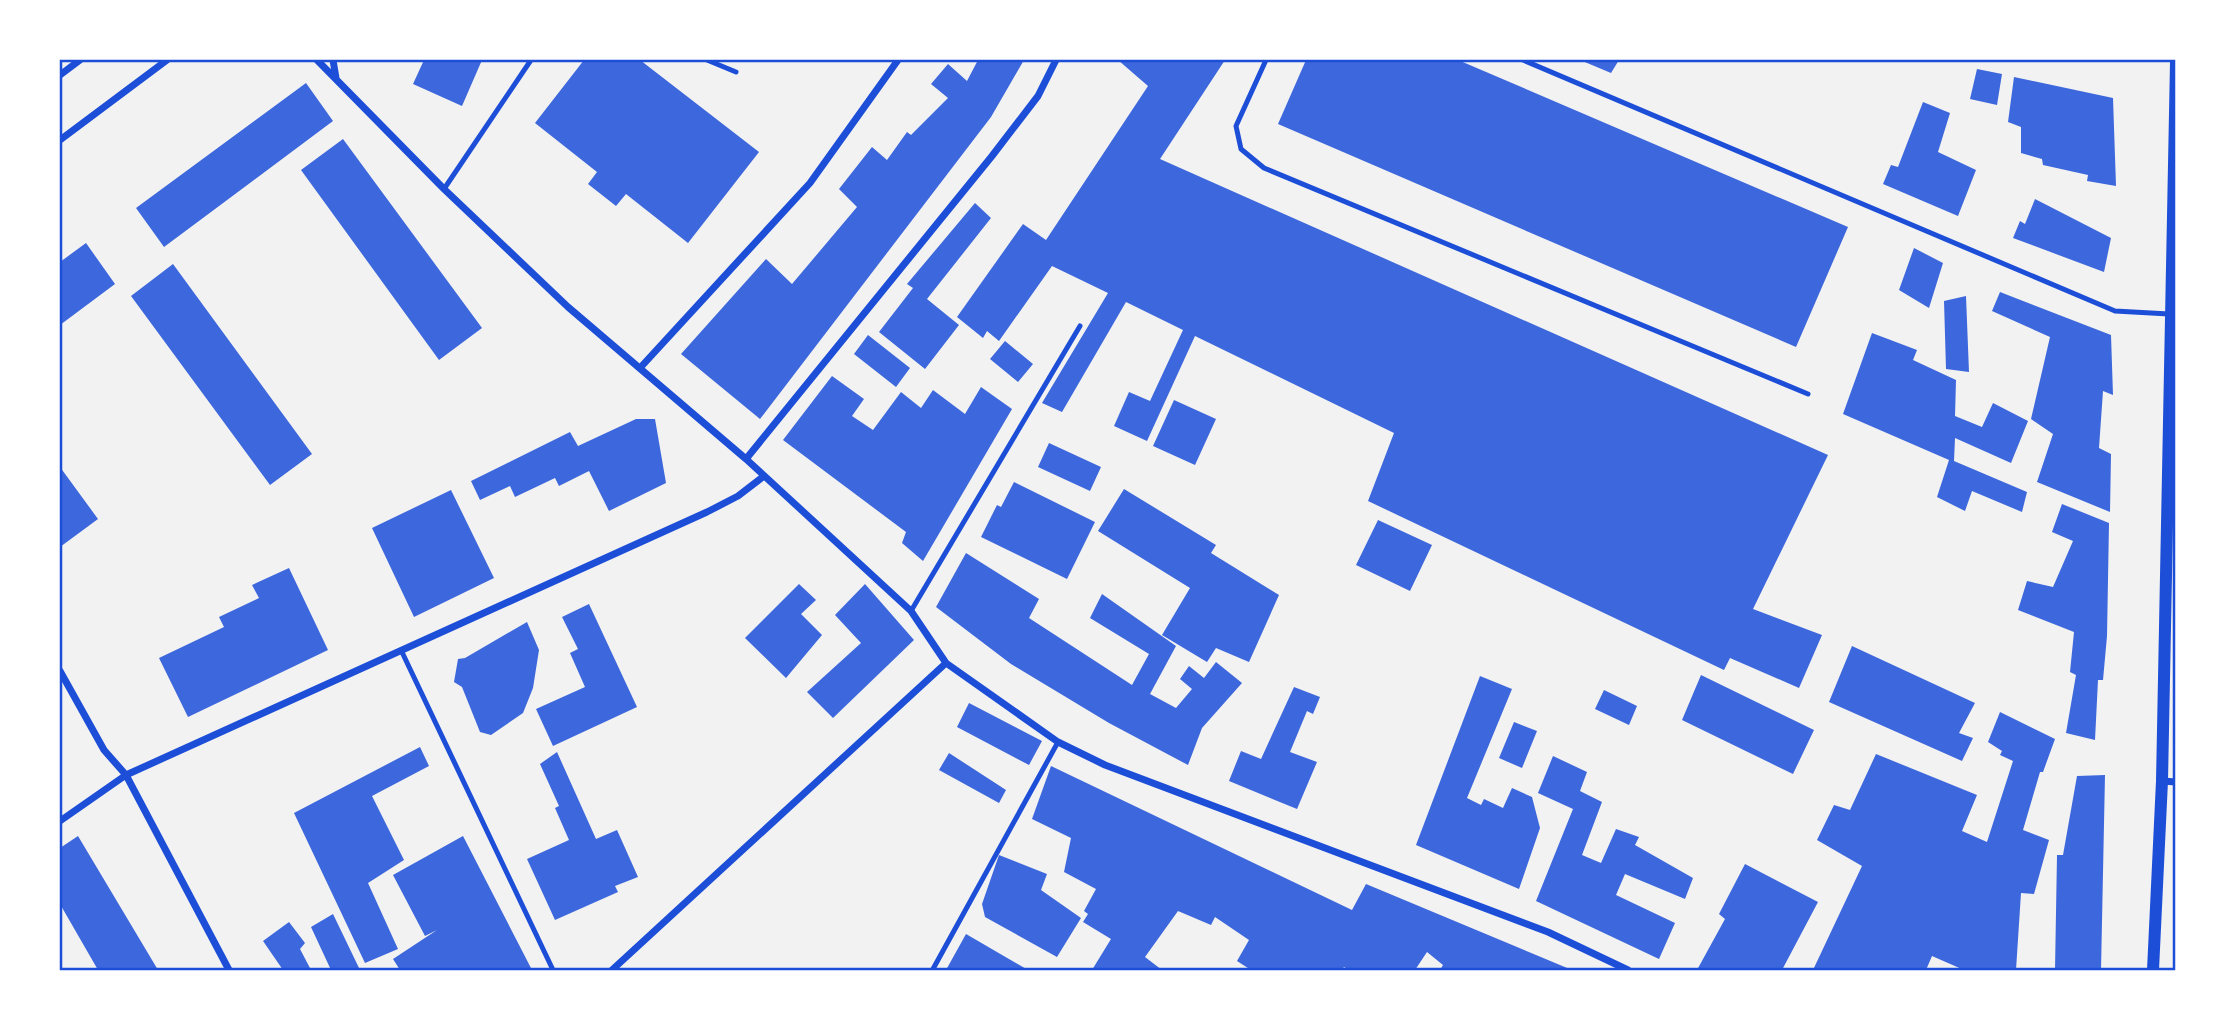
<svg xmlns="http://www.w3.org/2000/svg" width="2235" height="1030" viewBox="0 0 2235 1030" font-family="'Work Sans',sans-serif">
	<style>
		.building { fill: #3d67dc }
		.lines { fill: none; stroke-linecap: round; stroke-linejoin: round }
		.service { stroke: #1d4ed8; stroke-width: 5 }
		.minor { stroke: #1d4ed8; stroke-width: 7 }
		.tertiary { stroke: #1d4ed8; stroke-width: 12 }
		.neatline { fill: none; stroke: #1d4ed8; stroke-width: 2.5 }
	</style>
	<rect width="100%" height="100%" fill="#f2f2f2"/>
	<path class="building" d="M424,60h58l-20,46 -49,-22z
		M584,60h56l119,92 -71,91 -62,-49 -10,12 -28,-22 9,-12 -62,-49z
		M978,60h46l-33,57 -231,302 -79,-65 85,-95 26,25 65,-77 -18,-18 33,-42 15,13 20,-28 4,3 37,-37 -17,-14 17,-20 19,17z
		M1118,60h107l-65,99 668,296 -75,154 69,26 -23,53 -69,-30 -6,12 -356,-169 26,-68 -199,-97 -48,105 -33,-15 15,-34 21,9 33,-71 -57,-28 -64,110 -20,-9 66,-110 -56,-27 -53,75 -12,-10 -4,7 -26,-21 66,-93 23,16 102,-154z
		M1306,60h152l390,167 -52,120 -518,-223z
		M1580,60h39l-8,13z
		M1977,69l25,5 -5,31 -27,-6z
		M2014,77l99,21 3,88 -29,-5 1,-6 -45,-10 -1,-6 -21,-6v-26l-13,-5z
		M306,83l27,38 -169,126 -28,-39z
		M1923,102l27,11 -12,39 38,18 -18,46 -75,-32 8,-19 7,2z
		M343,139l139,189 -43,32 -138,-190z
		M2035,199l76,39 -7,34 -91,-34 7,-17 5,3z
		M975,203l16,15 -64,81 32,26 -34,44 -46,-37 34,-44 -6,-4z
		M86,243l29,41 -55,41v-63z
		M1914,248l29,15 -14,45 -30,-18z
		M173,264l139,190 -42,31 -139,-189z
		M2000,292l111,43 2,60 -10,-4 -4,57 12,6 -1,58 -73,-30 16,-48 -22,-15 19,-82 -58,-26z
		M1966,296l3,76 -23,-3 -2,-68z
		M1872,333l45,17 -4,10 43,20 -1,36 27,11 11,-24 35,18 -17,42 -56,-25 -1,23 73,31 -5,20 -50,-21 -7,20 -28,-14 12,-37 -106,-46z
		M868,335l42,33 -14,19 -42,-33z
		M1005,341l28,23 -15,18 -28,-23z
		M832,376l32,23 -12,17 21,14 28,-38 20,16 12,-18 32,24 16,-27 31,22 -89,152 -21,-18 4,-11 -123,-92z
		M1174,400l42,19 -21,46 -42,-19z
		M636,419h19l11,64 -57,28 -20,-40 -30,15 -4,-8 -40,19 -5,-11 -30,14 -9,-19 99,-49 8,14z
		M1049,443l52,24 -11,24 -52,-24z
		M60,467l38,52 -38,28z
		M1014,482l81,40 -28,57 -86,-42 16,-32 4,2z
		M1124,489l92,56 -5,8 68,42 -30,67 -33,-14 -9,14 -45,-27 28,-47 -92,-57z
		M451,490l43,88 -80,39 -42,-89z
		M2062,504l47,19 -2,113 -4,44h-5l-3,60 -29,-7 10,-58 -6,-3 4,-40 -56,-22 9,-29 26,6 20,-46 -21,-9z
		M1378,520l54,25 -22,46 -54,-26z
		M966,553l73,46 -10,19 103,67 17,-31 -59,-36 12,-24 74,52 -26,48 26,14 16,-19 -12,-10 9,-13 15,12 12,-16 26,21 -40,45 -14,37 -79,-42 -98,-59 -75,-57z
		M289,568l39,82 -140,67 -29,-59 65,-31 -5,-10 40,-19 -7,-13z
		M799,584l17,16 -15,14 21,21 -36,43 -41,-40z
		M865,584l49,56 -81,78 -26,-26 54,-49 -26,-28z
		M589,604l48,103 -84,39 -17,-37 49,-22 -15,-34 8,-4 -16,-32z
		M527,622l12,28 -6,38 -10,25 -32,22 -11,-3 -18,-45 -8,-5 4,-23 7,-1z
		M1852,646l123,57 -16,30 14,5 -11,23 -133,-59z
		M1701,675l113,55 -21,44 -111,-54z
		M1480,676l32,13 -45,109 14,7 3,-6 19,9 9,-20 20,9 8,31 -21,61 -103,-44z
		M1294,687l26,10 -7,17 -6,-3 -17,41 27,10 -20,47 -68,-28 12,-30 20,8z
		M1604,690l33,16 -8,19 -34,-16z
		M969,703l73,38 -13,24 -72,-38z
		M2000,712l55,27 -12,33h-3l-17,58 26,10 -15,54 -13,-1 -5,77h-52l-32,-14 -6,14h-113l49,-104 -45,-26 17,-35 16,5 26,-56 101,41 -15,36 25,11 26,-81 -13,-6 2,-4 -14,-9z
		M1514,722l23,9 -15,37 -23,-10z
		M420,747l9,19 -57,30 32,64 -36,23 30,66 -33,14 -71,-150z
		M557,752l39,87 21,-9 21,47 -23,9 3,6 -63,28 -28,-61 42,-19 -14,-32 4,-2 -19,-42z
		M949,753l57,37 -7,13 -60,-33z
		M1553,756l34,16 -7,19 22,11 -20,53 19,8 15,-34 23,8 -4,8 58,33 -8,21 -60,-25 -9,21 59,28 -16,36 -123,-58 37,-92 -35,-16z
		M1051,766l301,144 14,-26 206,86h-132l3,-5 -16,-13 -12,18h-66l-5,-3 -2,3h-91l-14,-9 12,-21 -34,-23 -4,8 -33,-14 -33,46 17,13h-70l19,-31 -28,-17 5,-8 -4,-3 12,-22 -32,-17 7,-34 -39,-19z
		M2105,775l-4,195h-46l2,-115h6l14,-79z
		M78,836l80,134h-60l-38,-66v-56z
		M463,836l69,134h-132l-7,-11 44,-29 -12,6 -32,-61z
		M999,855l48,19 -6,16 40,28 -24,39 -72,-40 -3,-13z
		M1745,864l73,38 -36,68h-85l28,-51 -6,-5z
		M333,914l27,56h-29l-20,-43z
		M289,922l16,21 -5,6 11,21h-28l-20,-29z
		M966,934l62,36h-82z"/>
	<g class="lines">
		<path class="service" d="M707,60l29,12
			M1266,60l-30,66 5,23 23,19 544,226
			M1523,60l592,251 54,3
			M444,189l87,-129
			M911,611l169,-285
			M401,650l152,320
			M933,969l125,-227"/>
		<path class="minor" d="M317,60l127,129 124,118 178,152 165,152 35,52 112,79 47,23 443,167 80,38
			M333,60l3,18
			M60,75l20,-15
			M60,140l107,-80
			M640,368l170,-185 88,-123
			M746,459l246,-303 46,-60 18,-36
			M60,671l44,79 22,25 103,195
			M2162,781l14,1
			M60,821l66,-46 581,-263 31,-16 26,-20
			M612,970l334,-307"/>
		<path class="tertiary" d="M2153,970l9,-189 14,-719"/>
	</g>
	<rect width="2235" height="1030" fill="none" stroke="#ffffff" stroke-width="122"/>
	<rect x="61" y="61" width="2113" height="908" class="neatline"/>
</svg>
